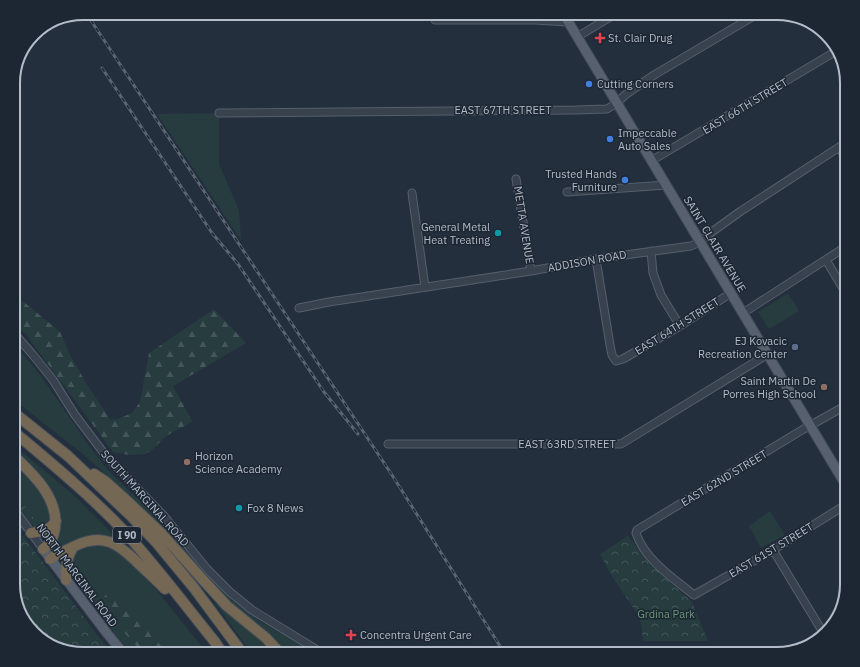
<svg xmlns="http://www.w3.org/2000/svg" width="860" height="667" viewBox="0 0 860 667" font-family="'IBM Plex Sans',sans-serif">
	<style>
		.grass { fill: #263c3f }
		.forest { fill: url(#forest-firs) }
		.park { fill: url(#park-crowns) }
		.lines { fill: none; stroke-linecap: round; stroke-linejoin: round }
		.minor-casing { stroke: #565f6c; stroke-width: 9 }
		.major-casing { stroke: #414a57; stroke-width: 11 }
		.highway-casing { stroke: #434c59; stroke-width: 12 }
		.minor { stroke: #38414e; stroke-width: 7 }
		.major { stroke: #56606e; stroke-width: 9 }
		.highway { stroke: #746855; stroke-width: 10 }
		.rail-casing { stroke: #5a6575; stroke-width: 3 }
		.rail { stroke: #1d2633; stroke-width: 1.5; stroke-dasharray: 4.5; stroke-linecap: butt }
		.health-dot { fill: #e0444e; stroke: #1d2633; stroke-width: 1.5 }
		.shop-dot { fill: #3f7fe0; stroke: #1d2633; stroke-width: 1.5 }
		.culture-dot { fill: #0f9aa8; stroke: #1d2633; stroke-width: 1.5 }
		.service-dot { fill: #5c6f8a; stroke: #1d2633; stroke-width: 1.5 }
		.education-dot { fill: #8d6e63; stroke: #1d2633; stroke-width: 1.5 }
		.labels { text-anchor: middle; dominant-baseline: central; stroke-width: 3; stroke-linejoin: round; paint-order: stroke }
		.shield { fill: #1d2633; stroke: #878f9c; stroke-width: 1 }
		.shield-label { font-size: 10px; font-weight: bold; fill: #b4bcc9 }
		.poi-label { font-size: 11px; fill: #b4bcc9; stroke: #1d2633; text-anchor: start }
		.street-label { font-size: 11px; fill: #b4bcc9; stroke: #1d2633 }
		.park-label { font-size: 11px; fill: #6b9a76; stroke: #1d2633 }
		.rim { fill: none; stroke: #b4bcc9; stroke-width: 2 }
	</style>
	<defs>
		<pattern id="forest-firs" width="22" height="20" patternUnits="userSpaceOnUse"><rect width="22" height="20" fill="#263c3f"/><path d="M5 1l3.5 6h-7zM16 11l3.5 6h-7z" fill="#435659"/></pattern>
		<pattern id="park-crowns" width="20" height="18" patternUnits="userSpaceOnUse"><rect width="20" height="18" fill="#263c3f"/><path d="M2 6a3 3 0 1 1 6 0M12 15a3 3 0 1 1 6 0" fill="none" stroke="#435659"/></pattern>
	</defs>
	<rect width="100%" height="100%" fill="#242f3e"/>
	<path class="grass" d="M219,113v51l20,46 2,30 -84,-126z
		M788,293l11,18 -30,18 -11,-17z
		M13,342l28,34 46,67 19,25 65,63 32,40 34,33 24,18 37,21 16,11h-28l-6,-7 -40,-34 -82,-89 -34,-33 -40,-36 -71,-56z
		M13,444l65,55 43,44 -17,-6 -50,16 -3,-3 3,-6 1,-42 -42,-52z
		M13,461l24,26 7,11 9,20 -4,7 -15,2 -21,-26z
		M770,511l15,24 -24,13 -12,-22z
		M90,544l17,1 17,9 33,37 51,63h-74l-14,-14 -44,-57 -7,-10 2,-19 5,-5z
		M217,600l34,28 26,26h-25l-37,-51z"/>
	<path class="forest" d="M13,293l47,39 9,21 17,30 24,36h8l14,-6 8,-11 9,-49 65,-44 32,34 -73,43 19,35 -2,2 -24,13 -14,14 -7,4 -16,1 -16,-3 -88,-119 -12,-10z
		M106,595l19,10 18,16 18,25 15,8h-32c-16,-17 -32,-34 -43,-55z"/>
	<path class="park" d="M13,491l23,30 -15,12 80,107 12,14h-31l-45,-17 -17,-22 -7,-26z
		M628,536l23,29 41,37 16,39h-65l-1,-10 -2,-13 -29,-43 -11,-21z"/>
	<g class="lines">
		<defs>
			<path id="minor" d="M435,20h100l33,2
				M577,37l40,-24
				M219,113l356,-3 32,-1 10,-6 8,-8 29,-20 105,-62
				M839,147l8,13
				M651,161l187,-111
				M516,179l15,92
				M567,192l99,-7
				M412,193l13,94
				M651,251l2,22 8,22 19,31
				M596,259l14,86 2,10 4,6 7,-2 57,-33 51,-33
				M826,260l21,35
				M299,308l30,-6 202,-31 65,-12 95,-13 9,-4 9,-8 32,-23 106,-69
				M743,313l104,-67
				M13,332l20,23 20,25 22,35 31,41 58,60 43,53 23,23 22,18 62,38 7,6
				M388,444h233l147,-90
				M847,504l-74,46 -79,45c-21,-17 -49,-35 -58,-62l1,-3 165,-100 45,-25
				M13,508l30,41
				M773,550l51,84"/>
			<path id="major" d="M563,13l284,474
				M43,549l63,83 18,22"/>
			<path id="highway" d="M13,412l55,44 64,61 24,25 38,46 49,66
				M13,431c38,32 77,64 111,100 32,35 61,74 91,111l8,12
				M13,455c20,19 46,43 42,73 -2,11 -3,15 -12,21
				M94,474l12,8 19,17 36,34 43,48 23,25 39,32 15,16
				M31,533c11,-2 18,-1 25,-12
				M50,559l8,-5 15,-7
				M66,580c0,-14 0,-21 7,-33 30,-16 46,-3 67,18 9,8 17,16 25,24"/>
		</defs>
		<use href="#minor" class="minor-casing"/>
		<use href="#major" class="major-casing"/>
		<use href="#highway" class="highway-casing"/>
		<use href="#minor" class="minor"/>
		<use href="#major" class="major"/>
		<use href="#highway" class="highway"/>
		<defs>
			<path id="rail" d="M86,13l306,462 113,179
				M102,68l110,165 26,31 86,128 34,42"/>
		</defs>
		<use href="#rail" class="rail-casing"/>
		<use href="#rail" class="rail"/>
	</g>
	<g class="health-dot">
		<path d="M598 32h4v4h4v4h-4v4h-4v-4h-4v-4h4z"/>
		<path d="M349 629h4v4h4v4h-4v4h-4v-4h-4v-4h4z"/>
	</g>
	<g class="shop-dot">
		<circle cx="589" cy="84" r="4"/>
		<circle cx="610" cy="139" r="4"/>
		<circle cx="625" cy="180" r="4"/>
	</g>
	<g class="culture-dot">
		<circle cx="498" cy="233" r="4"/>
		<circle cx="239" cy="508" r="4"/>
	</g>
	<circle class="service-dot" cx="795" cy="347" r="4"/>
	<g class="education-dot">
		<circle cx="824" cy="387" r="4"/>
		<circle cx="187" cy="462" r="4"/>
	</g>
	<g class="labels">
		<rect class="shield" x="113" y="527" width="28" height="16" rx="3"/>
		<g class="shield-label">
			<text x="127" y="535">I 90</text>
		</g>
		<g class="poi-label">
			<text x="608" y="38">St. Clair Drug</text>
			<text x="597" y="84">Cutting Corners</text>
			<text x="618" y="133">Impeccable<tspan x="618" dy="13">Auto Sales</tspan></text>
			<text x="617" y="174" text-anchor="end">Trusted Hands<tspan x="617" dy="13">Furniture</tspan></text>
			<text x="490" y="227" text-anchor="end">General Metal<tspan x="490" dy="13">Heat Treating</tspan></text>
			<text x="787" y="341" text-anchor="end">EJ Kovacic<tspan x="787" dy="13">Recreation Center</tspan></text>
			<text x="816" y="381" text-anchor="end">Saint Martin De<tspan x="816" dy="13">Porres High School</tspan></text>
			<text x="195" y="456">Horizon<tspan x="195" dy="13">Science Academy</tspan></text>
			<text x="247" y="508">Fox 8 News</text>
			<text x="360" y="635">Concentra Urgent Care</text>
		</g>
		<g class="street-label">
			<text transform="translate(745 106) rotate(-31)">EAST 66TH STREET</text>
			<text x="503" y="110">EAST 67TH STREET</text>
			<text transform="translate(524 225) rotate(81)">METTA AVENUE</text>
			<text transform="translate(715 244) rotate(59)">SAINT CLAIR AVENUE</text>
			<text transform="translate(587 261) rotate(-10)">ADDISON ROAD</text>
			<text transform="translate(677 326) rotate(-32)">EAST 64TH STREET</text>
			<text x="567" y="444">EAST 63RD STREET</text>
			<text transform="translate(724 478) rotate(-31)">EAST 62ND STREET</text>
			<text transform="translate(145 498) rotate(48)">SOUTH MARGINAL ROAD</text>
			<text transform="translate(771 550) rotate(-31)">EAST 61ST STREET</text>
			<text transform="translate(77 575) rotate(53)">NORTH MARGINAL ROAD</text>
		</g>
		<g class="park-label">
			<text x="666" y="614">Grdina Park</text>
		</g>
	</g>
	<path d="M0 0H860V667H0ZM83 20H777A63 63 0 0 1 840 83V584A63 63 0 0 1 777 647H83A63 63 0 0 1 20 584V83A63 63 0 0 1 83 20Z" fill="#1d2633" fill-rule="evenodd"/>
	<path class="rim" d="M83 20H777A63 63 0 0 1 840 83V584A63 63 0 0 1 777 647H83A63 63 0 0 1 20 584V83A63 63 0 0 1 83 20Z"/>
</svg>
